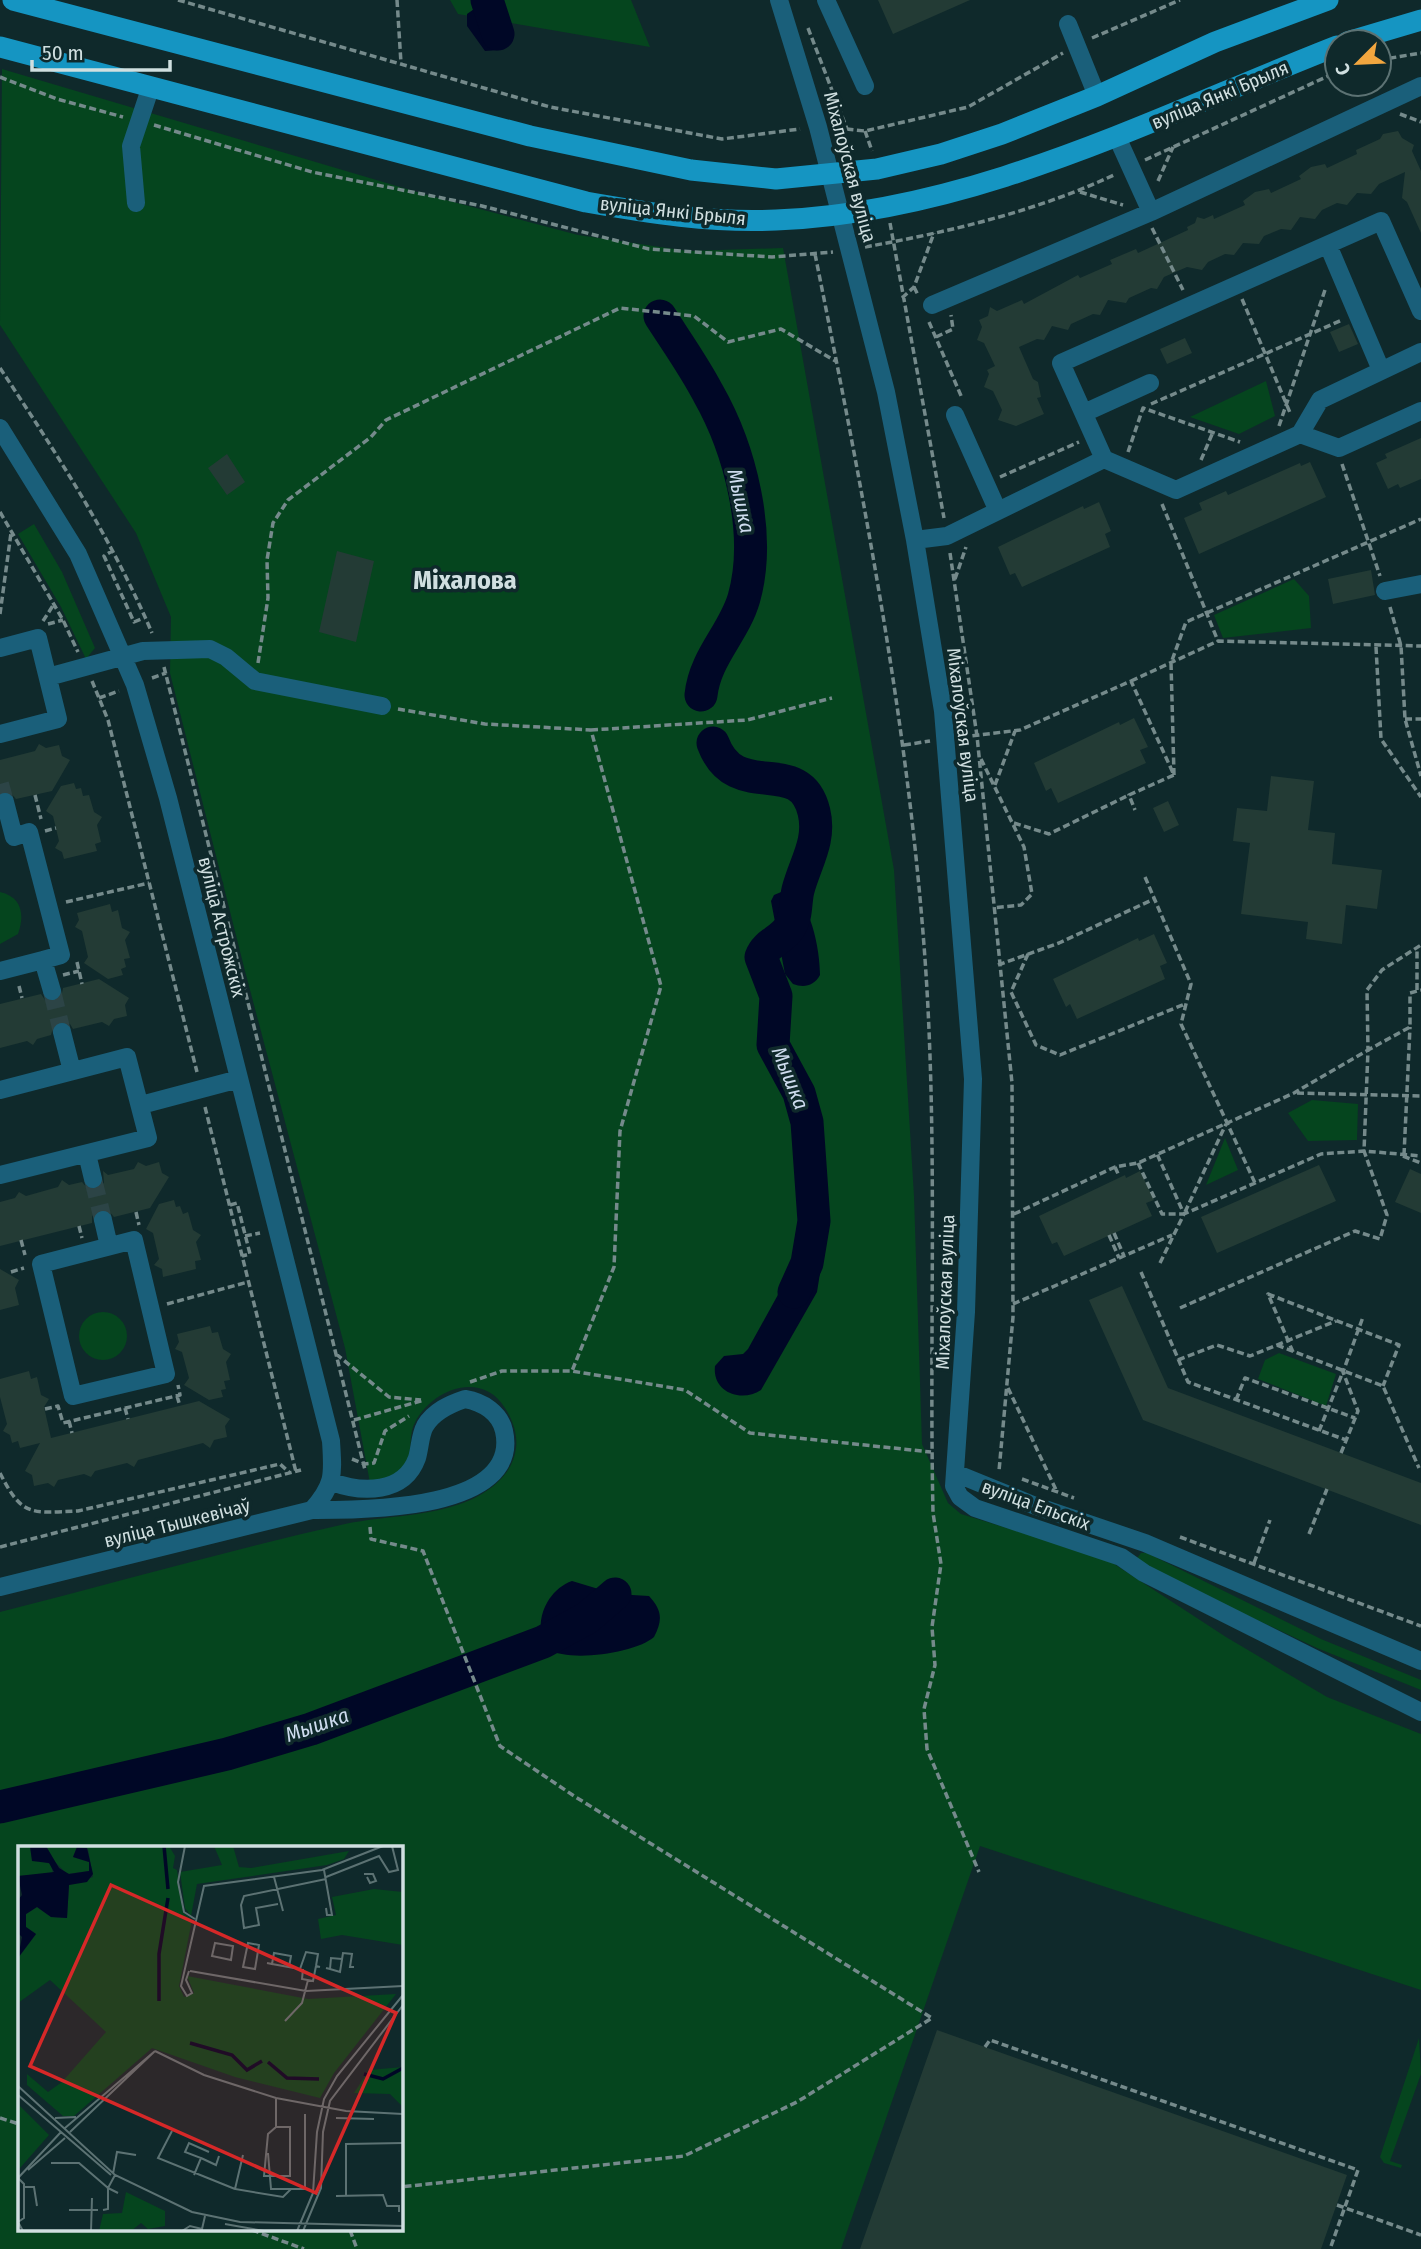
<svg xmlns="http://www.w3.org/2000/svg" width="1421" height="2249" viewBox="0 0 1421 2249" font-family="'Fira Sans Condensed',sans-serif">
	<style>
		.green { fill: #05451e; fill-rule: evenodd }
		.water { fill: #000726 }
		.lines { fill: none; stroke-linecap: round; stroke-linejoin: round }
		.river { stroke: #000726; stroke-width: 33 }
		.building { fill: #233b35 }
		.minor-tunnel { stroke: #2c4446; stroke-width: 18; stroke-dasharray: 18 9; stroke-linecap: butt }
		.path { stroke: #758a8b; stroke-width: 3.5; stroke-dasharray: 7 3.5; stroke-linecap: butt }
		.minor { stroke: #1a5f7a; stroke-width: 18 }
		.major { stroke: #1595c2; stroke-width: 21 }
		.labels { text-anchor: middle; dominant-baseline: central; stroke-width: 7; stroke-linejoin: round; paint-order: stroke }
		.street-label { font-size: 19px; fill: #d0dfe0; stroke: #0f292b }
		.water-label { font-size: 21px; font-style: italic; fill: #cedcee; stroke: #0f292b }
		.district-label { font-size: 26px; font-weight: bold; fill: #d0dfe0; stroke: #0f292b }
		.inset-river { fill: none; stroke: #000726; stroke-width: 3.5 }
		.inset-road { fill: none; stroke: #5c7273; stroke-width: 2 }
		.view { fill: #d62828; fill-opacity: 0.15; stroke: #d62828; stroke-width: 3.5 }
		.inset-edge { fill: none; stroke: #d0dfe0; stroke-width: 3.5 }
	</style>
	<rect width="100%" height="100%" fill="#0f292b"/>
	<path class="green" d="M450,0h181l19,47 -192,-33z
		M2,69l425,126 151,40 110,16 95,-3 111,622 20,326 8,248 26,59 13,11 144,44 121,79 101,60 94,37v256l-441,-144 -139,403h-841v-637c115,-29 229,-62 345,-88 38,-8 78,-7 115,-20 26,-9 53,-28 56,-56 2,-14 -4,-29 -11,-40 -24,-40 -78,-17 -92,19 -4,12 -1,26 -7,37 -7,13 -22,15 -36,19l-25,-135 -100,-377 -75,-298 1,-56 -35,-84 -136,-208zM19,1848h382v382h-382z
		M1266,381l9,35 -36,18 -49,-17z
		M34,524l28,48 33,76 -9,11 -25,-52 -43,-73z
		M1294,579l15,17 2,32 -88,10 -9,-23z
		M0,892c22,5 25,23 18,42l-18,10z
		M1312,1100l46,4 -1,36 -49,1 -20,-28z
		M1225,1138l13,32 -32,15z
		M79 1336a24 24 0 1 1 48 0a24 24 0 1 1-48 0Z
		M1279,1353l57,21 -10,32 -68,-27 7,-19z
		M1141,1553h6l174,86 100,41v10l-104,-42 -176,-82 -4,-8z
		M1419,2038l2,36 -31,87 12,4 -1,3 -17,-5 -4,-6z"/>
	<path class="water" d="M477,7l16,3 10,16 3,15 -7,9 -14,1 -18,-25v-12z
		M786,890c25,7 34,61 34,85 -6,11 -16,13 -27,9l-8,-10 -14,-73 3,-6z
		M808,1249l6,3 7,15 -4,25 -56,98c-20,13 -49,2 -46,-24l9,-10 19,-2 5,-5 53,-96z
		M572,1581l43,13 34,2c13,14 14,24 5,41 -18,16 -85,26 -106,12 -17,-23 -2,-59 24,-68z"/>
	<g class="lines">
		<path class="river" d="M487,0l11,34
			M660,316c16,25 34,50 48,77 32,56 54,141 36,205 -10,35 -39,59 -43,97
			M713,743c23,62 87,9 101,69 7,29 -9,51 -16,78 -3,12 -1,26 -8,37 -8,13 -24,16 -29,30l15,39 -3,49 26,48 8,29 7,99 -7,42 -13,29
			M0,1807l227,-53 84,-25 232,-87 44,-24 28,-24"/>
	</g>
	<path class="building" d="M878,0h92l-77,34z
		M1398,131l4,7 12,7 -2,6 9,20v62l-14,-31 -5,-4 3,-26 -26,12 -8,10 -14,-1 -10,12 -10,-2 -15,7 -7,9 -15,-2 -9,13 -10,-1 -17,7 -5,8 -16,-1 -9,12 -9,-1 -17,8 -6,8 -15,-3 -23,10 -7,12 -6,-1 -22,10 -3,5 -18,-3 -8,15 -7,-1 -22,10 -3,6 -16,-4 -8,14 -7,-1 -18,8 14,32 5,3 3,15 -4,1 7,16 -28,12 -18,-6 4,-10 -9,-19 -9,-4 5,-13 -2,-4 8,-4 -11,-23 -7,-3 5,-13 -3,-7 9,-4 2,-9 7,4 25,-11 2,4 54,-29 2,3 32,-14 -2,-4 26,-11 2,4 50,-23 -1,-3 8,-4 2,-6 7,2 9,-4 1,4 31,-14 -2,-4 12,-9 14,-3 2,4 30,-14 -2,-3 12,-9 14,-3 2,4 30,-14 -1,-4 24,-11 3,-5z
		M1349,324l9,20 -19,8 -9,-20z
		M1185,338l7,15 -25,11 -7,-15z
		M1421,438v41l-21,9 -2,-4 -10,5 -12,-26 11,-5 -2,-4z
		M227,454l18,28 -18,13 -19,-27z
		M1310,462l16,35 -127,57 -15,-36 18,-8 -3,-7 27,-12 2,4 72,-32 1,3z
		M1099,502l12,29 -6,3 5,13 -88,40 -7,-14 -5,2 -12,-28 85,-41 1,3z
		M337,551l37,10 -18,81 -37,-10z
		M1371,570l4,25 -42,9 -5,-25z
		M1134,718l14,29 -8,3 6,13 -88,40 -7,-15 -5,3 -12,-28 85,-41 1,3z
		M39,744l7,4 13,-3 3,11 8,4 -18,31 -36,8 -7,-8 -9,1v-32l35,-9z
		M1271,776l43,5 -6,49 27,3 -3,31 50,6 -5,39 -31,-4 -4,39 -36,-5 2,-17 -67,-8 9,-71 -17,-2 4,-33 30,3z
		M74,783l2,6 5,-1 2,8 6,-1 5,17 8,5 -5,8 4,17 -6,2 2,7 -33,8 -2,-7 -7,-4 4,-7 -6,-25 -7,-5 15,-25z
		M1168,801l11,24 -15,7 -11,-24z
		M110,904l2,8 6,-2 4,18 8,4 -5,8 5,18 -6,1 2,8 -5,2 2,6 -15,4 -24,-16 4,-6 -6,-26 -7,-4 4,-7 -2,-7z
		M1154,934l13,29 -7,3 5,13 -88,40 -7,-15 -4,3 -13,-28 85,-41 1,3z
		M99,979l30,19 -4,7 2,11 -13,3 -5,7 -7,-4 -29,7 -3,-5 -10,-3 -6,3 -3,11 -14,4 -4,6 -6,-4 -27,7v-44l41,-10 4,6 9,2 7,-4 2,-10z
		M138,1162l8,4 13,-4 3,11 7,4 -19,31 -36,9 -7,-8h-7l-8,7v7l-92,23v-44l15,-4 4,-6 7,4 32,-9 4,-7 7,5 13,-3 7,8h7l8,-7 -1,-12 5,4 26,-6z
		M1319,1165l17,36 -119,52 -16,-36z
		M1410,1169l11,5v39l-26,-11z
		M1140,1171l14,29 -8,3 6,13 -88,40 -7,-14 -5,2 -13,-28 86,-41 1,3z
		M174,1200l2,7 4,-1 3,8 5,-2 5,18 8,5 -5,7 5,18 -6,1 1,8 -33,8 -1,-8 -8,-4 5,-6 -6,-26 -7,-4 13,-25z
		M0,1269l19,11 -4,8 4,17 -19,5z
		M1122,1286l46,102 253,95v42l-278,-105 -54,-120z
		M210,1326l2,7 6,-1 5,17 8,5 -5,8 4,18 -6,1 2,8 -5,1 2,7 -14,3 -25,-15 5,-7 -7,-26 -7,-3 4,-7 -2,-8z
		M29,1371l2,8 6,-2 4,18 8,4 -5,8 7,31 148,-37 31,18 -5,7 2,11 -13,3 -4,8 -7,-5 -65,17 -4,7 -7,-4 -32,8 -4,6 -7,-3 -26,6 -4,7 -6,-4 -14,3 -2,-11 -7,-4 15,-28 -20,5 -2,-7 -6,2 -2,-8 -7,-4 4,-7 -7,-27v-18z
		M937,2030l410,145 -26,74h-461z"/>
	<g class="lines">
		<path class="minor-tunnel" d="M0,784l5,18
			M52,991l10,41
			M93,1179l10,41"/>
		<path class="path" d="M178,0l372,107 172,32 78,-10
			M397,0l4,63
			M808,28l39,101
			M1092,38l88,-38
			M1379,60l42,-7
			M0,77l57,22 66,18
			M1400,114l21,8
			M154,125l158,47 170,34 167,43 123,8 61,-5
			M836,128l29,3 103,-24 95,-54
			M865,131l7,20
			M1145,160l192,-88
			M1158,181l15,-34
			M1080,192l43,13
			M890,223l54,295
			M1152,228l31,62
			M865,247c84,-15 173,-36 251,-73
			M815,254c47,234 93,467 110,705 13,184 4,370 8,554l8,51 -9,63 3,38 -11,44 3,40 52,123
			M914,287l4,8
			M902,298l12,-11 20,-54
			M1242,299l49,116
			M929,322l33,76
			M936,337l17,-8 -2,-14
			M0,368c57,86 112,171 152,265
			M1151,404l191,-84
			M1279,426l47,-139
			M1128,452l15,-44 97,34
			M1201,460l12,-28
			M1342,464l38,112
			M1000,477l79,-35
			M1162,504l56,137
			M0,512l63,108 15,32
			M114,550l-10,6 30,66 10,-4
			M950,553l27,183 35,347 1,234 -14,154
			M955,579l11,-32
			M1390,607l11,39 4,73 16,57
			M0,614l11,-81
			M43,621l11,-17
			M48,624l15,-4
			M1376,647l5,92 40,58
			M258,663l10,-65 -1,-38 6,-37 15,-23 83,-63 15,-17 234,-112 74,8 34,26 53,-13 56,33
			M164,667l201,803
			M152,678l14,-5
			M92,681l16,39 89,352
			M1131,681l87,-40 203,5
			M99,698l20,-7
			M398,709l87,15 106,6 70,256 -41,145 -6,136 -42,104
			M1405,719h16
			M591,730l156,-10 85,-22
			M962,737l58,-7 111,-49 43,94 -45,20 6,15
			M904,745l26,-4
			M981,759l43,88 8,47 -11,11 -28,3
			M1174,775l-3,-112 15,-41 235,-103
			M995,785l20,-54
			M35,795l6,24
			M1014,823l35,11 80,-39
			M45,831l11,-3
			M1145,877l46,107 -10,40 74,159
			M66,902l83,-19
			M1028,954l-17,38 25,53 24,10 125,-51
			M77,962l5,22
			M998,965l61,-22 95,-44
			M63,975l16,-4
			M19,986l3,12
			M1417,990v-42
			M1297,1093l124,3
			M205,1107l91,365
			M1404,1155l6,-128
			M1403,1156l18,7
			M1138,1163l24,51h22l-27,-60
			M1115,1167l4,9
			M230,1205l7,-2 13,51 -8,2
			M136,1212l3,13
			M1185,1212l41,-88
			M1014,1214l101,-47 23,-4 156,-70 74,-43 -1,-60 15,-20 39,-25
			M79,1226l3,12
			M1114,1233l10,23
			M1109,1235l10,23
			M245,1236l15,-3
			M21,1240l4,15
			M1160,1263l24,-49 137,-60 43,-3 57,5
			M11,1272l13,-4
			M1141,1272l47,110 158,58
			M167,1304l81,-22
			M1013,1304l159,-69
			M1180,1308l175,-77 25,8 7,-24 -23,-64 4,-101 42,-23v-34l11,-3
			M1277,1345l106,41 36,82
			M1293,1352l-25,-58 131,51 -16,41
			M336,1354l53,43 32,3
			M1178,1360l39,-15 33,11 86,-35
			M470,1382l32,-11h70l113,19 65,43 181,19
			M1008,1388l49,104
			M177,1396l3,10
			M1236,1400l9,-22 110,40
			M125,1408l3,11
			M45,1409l13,-3 5,17 117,-28 -2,-10
			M354,1420l70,-20
			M69,1421l3,12
			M1319,1431l23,-57
			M1341,1453l17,-42 -15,-39 20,-55
			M352,1459l13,5 9,-1 11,-32 24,-15
			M0,1473c22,44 31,40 78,38l202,-47 10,9
			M1022,1479l52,19
			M370,1527l1,12 52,12 77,195 74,50 358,222 -135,84 -113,54 -283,31
			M1309,1534l18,-45
			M1180,1537l241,89
			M0,1547l301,-77
			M1254,1563l16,-43
			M985,2047l5,-7 368,130 -28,79
			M0,2118l19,6
			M1337,2205l84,30
			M252,2230l52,19
			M350,2230l7,19"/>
		<path class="minor" d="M779,0l39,127 68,265 29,148 28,171 30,368 -7,233 -12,174 6,11 15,11 146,49 23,16 277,139
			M826,0l39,86
			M1068,24l29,72
			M1117,137l34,75
			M136,203l-5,-57 19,-57
			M1328,245l53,125
			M932,305l219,-93 270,-126
			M1421,311l-40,-90 -320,142 43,96 72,31 124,-56 39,14 82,-37
			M1084,413l66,-30
			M955,415l42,94
			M0,428l78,126 57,131 33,113 163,643c2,33 4,43 -19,69l-312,77
			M1300,434l20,-34 101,-48
			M915,540l32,-4 157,-77
			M1385,591l36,-7
			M0,648l38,-10 20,81 -58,15
			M48,677l95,-26 67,-2 16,8 29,24 127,25
			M5,802l9,35 15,-5 32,123 -18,5
			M0,971l43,-11 9,31
			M62,1032l10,39
			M0,1090l127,-33 21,81 -148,37
			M141,1105l98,-26
			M87,1154l6,25
			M103,1220l6,26
			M134,1240l32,134 -93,22 -32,-132z
			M955,1473l78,32 112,38 276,118
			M312,1510c47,0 210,2 192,-79 -4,-18 -21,-29 -39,-32 -15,5 -31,12 -40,27 -5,9 -5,22 -8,32 -13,36 -55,35 -85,24"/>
		<path class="major" d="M13,0l517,136 161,34 85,9 101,-10 64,-15 61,-20 95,-38 118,-54 113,-42
			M1347,42l74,-22
			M0,47l586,155c62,11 126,21 190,18 199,-8 379,-103 561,-174"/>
	</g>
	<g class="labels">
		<g class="street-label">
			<text transform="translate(1220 95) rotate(-23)">вуліца Янкі Брыля</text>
			<text transform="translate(850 167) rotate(75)">Міхалоўская вуліца</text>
			<text transform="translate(673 211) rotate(6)">вуліца Янкі Брыля</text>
			<text transform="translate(963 725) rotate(83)">Міхалоўская вуліца</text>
			<text transform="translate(222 927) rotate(76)">вуліца Астрожскіх</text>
			<text transform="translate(945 1292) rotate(-88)">Міхалоўская вуліца</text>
			<text transform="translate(1036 1505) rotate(20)">вуліца Ельскіх</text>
			<text transform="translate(177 1523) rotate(-14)">вуліца Тышкевічаў</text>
		</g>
		<g class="water-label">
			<text transform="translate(741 501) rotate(78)">Мышка</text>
			<text transform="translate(790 1078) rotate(68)">Мышка</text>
			<text transform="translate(317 1725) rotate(-19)">Мышка</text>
		</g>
		<g class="district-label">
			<text x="465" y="580">Міхалова</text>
		</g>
	</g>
	<g transform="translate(18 1846)">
		<rect width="385" height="385" fill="#0f292b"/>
		<path d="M0,0h12l2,13 19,5 2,10 -35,2zM28,0h123l6,10 -2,12 4,2 6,43 9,7 -13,66 5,11 10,-4 -7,-17 121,23 88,-5 -62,79 -14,25 -85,-21 -83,-29 -78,68h-11l-36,-31v-11l21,18 14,-10 44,-50 -56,-52 -32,23v-45l18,-24 -10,-7 -1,-12 12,-8 14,10 16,1 2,-33 24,-8 -5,-28 -11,-2 -4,10 16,5v9l-22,3 -18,-18zM196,0h19l6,21 12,1 98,-17 -5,8 -17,6 -130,19 -6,32 -6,-8 -5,-36 42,-7zM356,43l29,3v53l-61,-10 -21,4 -3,-20 18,-4 -4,-18zM385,221v40l-13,-13 -36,-1 15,-23zM0,258l31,31 -29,33h-2zM108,346l39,19v15l-17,3 -7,-6 -10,8h-32l4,-17 19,-1z" fill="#05451e"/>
		<path d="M12,0h16l13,22 10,6 20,-3v-9l-16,-5 4,-10 10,1 6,26 -6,8 -18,3 -2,33 -16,-1 -14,-10 -11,7v13l10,7 -18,24 4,-21 -4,-4v-33l4,-5 -4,-19 36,-4 -5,-9 -17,-2z" fill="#000726"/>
		<path class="inset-river" d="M146,0l4,43M141,155v-47l9,-56M172,197l42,12 15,15 15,-9M250,216l19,16 32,1M346,228l19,5 20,-11"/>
		<path class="inset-road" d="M167,0l-7,36 6,30 11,7M306,24l8,45h-5l-1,-7M346,28h9l3,7 -6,2 -3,-6M256,31l9,34M308,31l53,-21 10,16 9,-2 -6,-24M260,58l-22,4 3,17 -15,3 -3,-23 3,-9 82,-17M197,97l18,3 -2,14 -19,-4zM230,97l11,2 -4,24 -12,-2zM249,117l5,1 2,-11 17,3 -2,11M254,118l22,4M308,122l4,1 1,-11 11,1M282,123l6,-17 12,2 -2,12M285,123l-1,10 11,2 3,-15 4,1M312,123l10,3 3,-19 9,1 -2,13h4M171,125l-3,9 6,13 -5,3 -6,-10 23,-100 118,-16 61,-24M172,125l116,20 97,-5M267,175l17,-18 6,-23M137,205l49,24 72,23 70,13 57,3M0,240l97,89 77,37 48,10 163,4M0,249l93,80M37,272l21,-1M318,272l38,1M258,281h14v49h-26l4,-42zM258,281v-29M47,282l90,-77M154,285l-14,27 77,31M52,286l85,-81M250,307l3,36h20M225,309l-8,34 48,8 8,-8h14v-75M183,312l15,7 3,-9M33,317h28l29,25v21l-5,1M10,324l37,-32M95,328l4,-22 19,3M97,329l-7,13 10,5M176,329l7,-17 -16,-6 4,-9 20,9M0,332l6,6v34l-6,4 5,9M0,332l43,-46M6,341h10l3,19M318,350l47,-1 4,11h12v6M328,350v-52l57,-1M51,364h29M207,378l39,7M73,385l1,-33M164,385l8,-5 12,3 3,-13M279,385l16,-38 4,-61 7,-33 13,-23 66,-81M285,385l18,-43 2,-56 7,-31 73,-96"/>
		<path class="view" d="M93,39l285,128 -80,180 -286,-127z"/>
		<rect width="385" height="385" class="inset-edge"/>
	</g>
	<g transform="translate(1358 63) rotate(246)"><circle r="33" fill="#0f292b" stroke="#5c7273" stroke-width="2"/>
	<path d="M0-5L12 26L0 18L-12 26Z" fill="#f1a63f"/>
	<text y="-10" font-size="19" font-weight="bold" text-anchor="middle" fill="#d0dfe0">С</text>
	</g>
	<path d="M32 60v10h138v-10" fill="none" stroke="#d0dfe0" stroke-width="3.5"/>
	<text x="42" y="60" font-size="21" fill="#d0dfe0" stroke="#0f292b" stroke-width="5" paint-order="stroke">50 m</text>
</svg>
